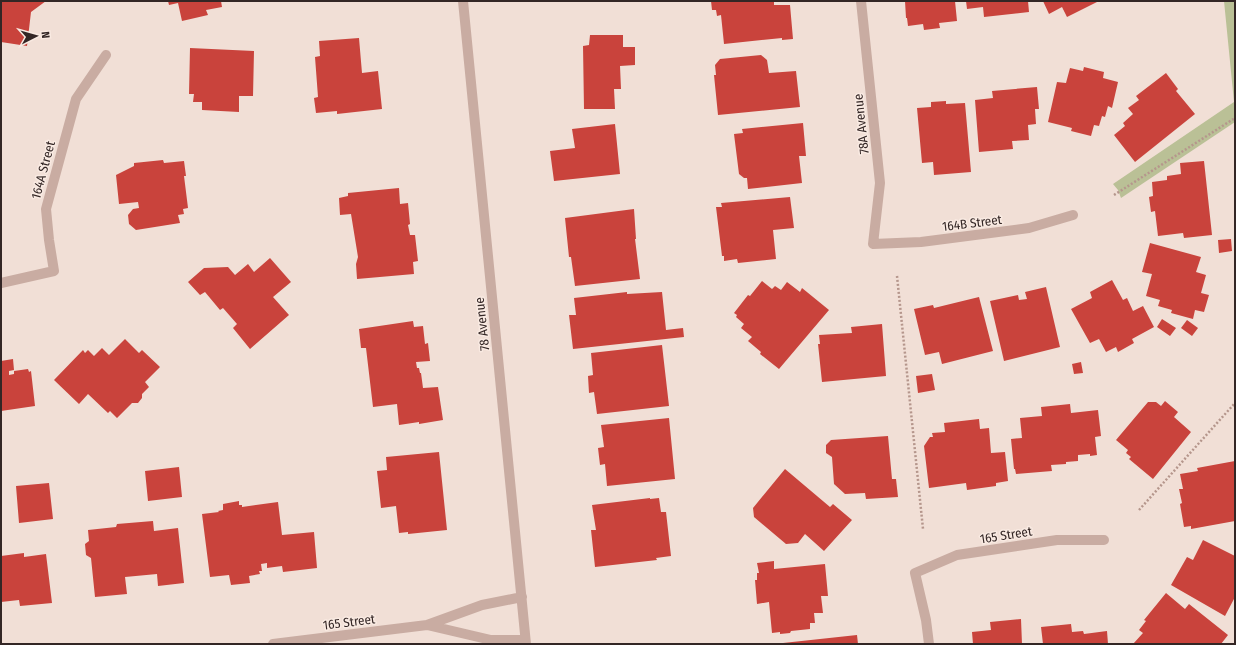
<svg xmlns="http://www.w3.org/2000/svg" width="1236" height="645" viewBox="0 0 1236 645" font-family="'Fira Sans Condensed',sans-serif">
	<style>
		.green { fill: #bac096 }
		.building { fill: #c9433c }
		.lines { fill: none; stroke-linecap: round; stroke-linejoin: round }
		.path { stroke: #b5968c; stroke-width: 2.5; stroke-dasharray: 2 2; stroke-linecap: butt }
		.minor { stroke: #c9aca2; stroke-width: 10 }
		.labels { text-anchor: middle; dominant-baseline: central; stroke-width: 3; stroke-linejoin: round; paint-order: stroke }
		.street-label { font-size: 13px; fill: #332625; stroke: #f9eae2 }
	</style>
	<rect width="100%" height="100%" fill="#f1dfd6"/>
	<path class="green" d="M1224,1h11v121l-114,76 -3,-8 -5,-6 121,-82z"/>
	<path class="building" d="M1,1h45l-15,11 -4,34 -26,-4z
		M168,1h53l1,6 -16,3 2,5 -26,6 -4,-18 -9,2z
		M711,1h63v4h16l3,34 -11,1v-2l-58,6 -3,-29 -4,1 -1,-6h-4z
		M905,1h50l2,20 -18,2 1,5 -16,2 -1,-6 -15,2 -1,-8h-1z
		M966,1h62l1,11 -45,5 -1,-10 -16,2z
		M1043,1h56l-32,16 -5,-10 -13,7z
		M590,35h33v12h12v18l-15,1 1,23h-7l1,20h-31l-1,-63 6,-1z
		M359,38l3,35 16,-2 4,38 -45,5v-3l-21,2 -2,-15 4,-1 -3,-40 5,-1 -1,-15z
		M190,48l64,3 -1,45h-14v16l-37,-2v-8h-9l1,-8h-5z
		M761,55l6,5 2,13 27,-2 4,36 -82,8 -4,-40h2l-1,-10 5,-6z
		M1084,67l20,5 -1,6 15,4 -6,26 -4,-2 -3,11 -3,-1 -3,10 -5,-1 -3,11 -20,-5 1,-3 -24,-6 9,-40 9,1 4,-15 13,3z
		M1166,73l12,16 -2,2 19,23 -60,48 -21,-27 11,-9 -2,-3 10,-9 -5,-6 11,-8 -3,-4z
		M1037,87l2,22h-4l1,15 -8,1 1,15 -17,1 1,8 -34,3 -4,-52 18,-2 -1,-7z
		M946,101v3l19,-1 6,69 -37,3 -1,-13 -11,1 -5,-55 14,-1v-5z
		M803,123l3,33h-7l3,27 -54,6 -1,-11h-3l-5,-4 -5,-40 9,-1 -1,-4z
		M615,124l5,50 -66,7 -4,-30 25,-3 -3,-19z
		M163,160l1,3 20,-2 2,15h-2l4,32 -5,1 1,5 -6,1 2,8 -44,7 -7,-6 -1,-9 5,-6 6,-1 -1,-6 -19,2 -3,-29 18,-9v-3z
		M1204,161l8,74 -28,3 -1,-5 -25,3 -3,-25 -4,1 -2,-15 4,-1 -1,-14 15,-2v-4l14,-2 -1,-11z
		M399,188l1,16 8,-1 2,21 -2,1 2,10h5l3,26 -5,1 1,12 -57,5 -1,-15 2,-7 -7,-43 -11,1 -1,-17 9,-2v-3z
		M790,197l4,31 -21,2 3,29 -38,4 -1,-4 -13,2v-5h-2l-6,-49h6l-1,-4z
		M634,209l2,30h-1l5,40 -65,7 -4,-29h-2l-4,-39z
		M1231,239l1,12 -13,2 -1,-13z
		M1150,243l51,14 -5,15 10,3 -5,18 8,2 -5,17 -9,-2 -2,9 -22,-6 1,-3 -14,-4 2,-6 -14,-4 6,-22 -10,-2z
		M270,258l21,24 -18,15 16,18 -39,34 -17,-21 4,-4 -14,-16 -3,2 -15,-18 -5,3 -12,-13 16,-14 24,-1 7,8 13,-11 6,8z
		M1112,280l11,20 4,-2 6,13 10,-5 11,21 -22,12 2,4 -16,9 -2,-5 -10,5 -7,-13 -9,4 -19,-34 21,-11 -2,-6z
		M762,281l10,8 3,-3 6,4 6,-8 13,10 2,-4 27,22 -50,59 -19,-15 1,-2 -13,-11 4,-4 -11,-9 3,-4 -8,-7 1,-2 -3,-2 14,-18 2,1z
		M1046,287l14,60 -56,14 -14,-60 28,-6 1,5 8,-1 -2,-7z
		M627,292v2l35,-2 4,38 17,-2 1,9 -111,12 -4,-34h7l-2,-17z
		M979,297l14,54 -51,13 -3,-12 -14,3 -11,-46 19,-4 1,3z
		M1162,319l14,9 -6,8 -13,-9z
		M1187,320l11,8 -6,8 -11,-8z
		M413,321l1,6 9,-1 2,18 3,-1 2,18 -14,1 1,6h2l1,5h1l2,15 15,-1 5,33 -24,4v-2l-20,3 -2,-21 -24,3 -7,-59h-5l-2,-19z
		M882,324l4,52 -64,6 -4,-38h2l-1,-9 33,-2 -1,-6z
		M125,339l14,14 3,-3 18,17 -15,15 4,5 -7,7v4l-4,5h-6l-15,15 -7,-7 -2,2 -20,-19 -9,10 -25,-24 29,-30 2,3 3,-3 6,6 8,-8 7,7z
		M662,345l7,61 -72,8 -3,-22 -5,1 -1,-17 5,-1 -2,-22z
		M13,359l1,11 -5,1v4l5,-1v-3l14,-2 1,3 2,-1 4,35 -34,5v-50z
		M1081,362l2,11 -9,1 -2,-10z
		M932,374l3,16 -17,3 -2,-17z
		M1165,401l13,11 -4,5 17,15 -38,47 -24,-20 2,-2 -5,-4 2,-3 -12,-10 32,-38h8l5,4z
		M1070,404l1,9 27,-3 3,26 -6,1 2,18 -7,1v-2l-12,1v6l-12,1v2l-15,1 1,6 -36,3 -1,-5h-1l-3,-30 11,-1 -2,-20 22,-2 -1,-9z
		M669,418l6,61 -68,7 -2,-22 -5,1 -2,-17 6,-1 -3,-22z
		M979,419l1,10 9,-1 2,25 14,-1 3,29 -12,2v3l-29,4 -1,-7 -37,5 -5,-42 6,-9h3l-1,-4 13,-1 -1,-9z
		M888,436l4,43h4l2,18 -32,2 -1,-6 -20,1 -11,-10 -2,-27 -6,-4v-8l5,-5z
		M439,452l8,78 -39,4v-2l-9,1 -3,-27 -15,2 -4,-37 10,-1 -1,-13z
		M1235,461v60l-44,8v-3l-7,1 -4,-23 2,-1 -3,-14h4l-3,-15 18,-3 -1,-3z
		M179,467l3,30 -34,4 -3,-30z
		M785,469l45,38 3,-3 19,16 -28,31 -19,-17 -7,9 -12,1 -32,-27 -1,-9z
		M49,483l4,36 -34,4 -3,-37z
		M650,498v1l9,-1 2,14h5l5,44 -15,2 1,2 -62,7 -4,-37h5l-4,-25z
		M239,501v4h3v2l36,-5 4,33 32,-3 3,36 -34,4 -1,-6 -15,2v-5l-6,1 1,7h-3l1,3 -11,2 1,7 -19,2 -2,-10 -19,2 -8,-63 17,-2 -1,-1 5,-1v-6z
		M153,521l1,10 24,-3 6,55 -26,3 -1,-12 -32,3 2,17 -32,3 -4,-39 -5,-3 -1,-11 4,-3 -1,-11 28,-3 1,-3z
		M1203,540l32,16v41l-10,19 -54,-31 16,-28 6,3z
		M24,553v4l22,-3 6,49 -32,3 -1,-6 -18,2v-46z
		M774,561v8l51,-5 3,32h-7l2,17h-9l1,10h-5v6l-19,2 -1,2 -10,1v-2l-8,1 -3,-31 -12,2 -2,-24h2v-7h2l-2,-10z
		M1166,593l19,16 4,-5 39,31 -7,9h-88l10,-11 -4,-3 7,-9 -2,-1z
		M1021,619l1,25h-49l-1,-12 19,-2 -1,-8z
		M1071,624l1,8 11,-1 1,3 23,-3 1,13h-65l-2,-17z
		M857,635l1,9h-75v-1z"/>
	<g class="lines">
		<path class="path" d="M1114,195l121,-77
			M897,276l26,253
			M1139,510l96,-107"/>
		<path class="minor" d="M463,1l63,643
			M861,1l19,182 -7,61 48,-2 108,-14 44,-13
			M1,283l53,-12 -5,-31 -3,-31 30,-110 30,-44
			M427,625l64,15h34
			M273,644l154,-19 55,-20 40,-8
			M929,644l-3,-24 -11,-47 42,-18 100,-15h47"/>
	</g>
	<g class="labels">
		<g class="street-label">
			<text transform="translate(861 124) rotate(-96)">78A Avenue</text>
			<text transform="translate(43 170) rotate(-75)">164A Street</text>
			<text transform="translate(972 223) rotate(-7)">164B Street</text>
			<text transform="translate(482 324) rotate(-96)">78 Avenue</text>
			<text transform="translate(1006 535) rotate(-9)">165 Street</text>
			<text transform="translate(349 622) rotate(-7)">165 Street</text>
		</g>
	</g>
	<rect width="1236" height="645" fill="none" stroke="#332625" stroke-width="4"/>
	<g transform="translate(36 36) rotate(84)" stroke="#f9eae2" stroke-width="3" paint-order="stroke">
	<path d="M0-3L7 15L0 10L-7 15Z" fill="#332625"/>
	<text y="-6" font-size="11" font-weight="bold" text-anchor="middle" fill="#332625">N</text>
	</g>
</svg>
